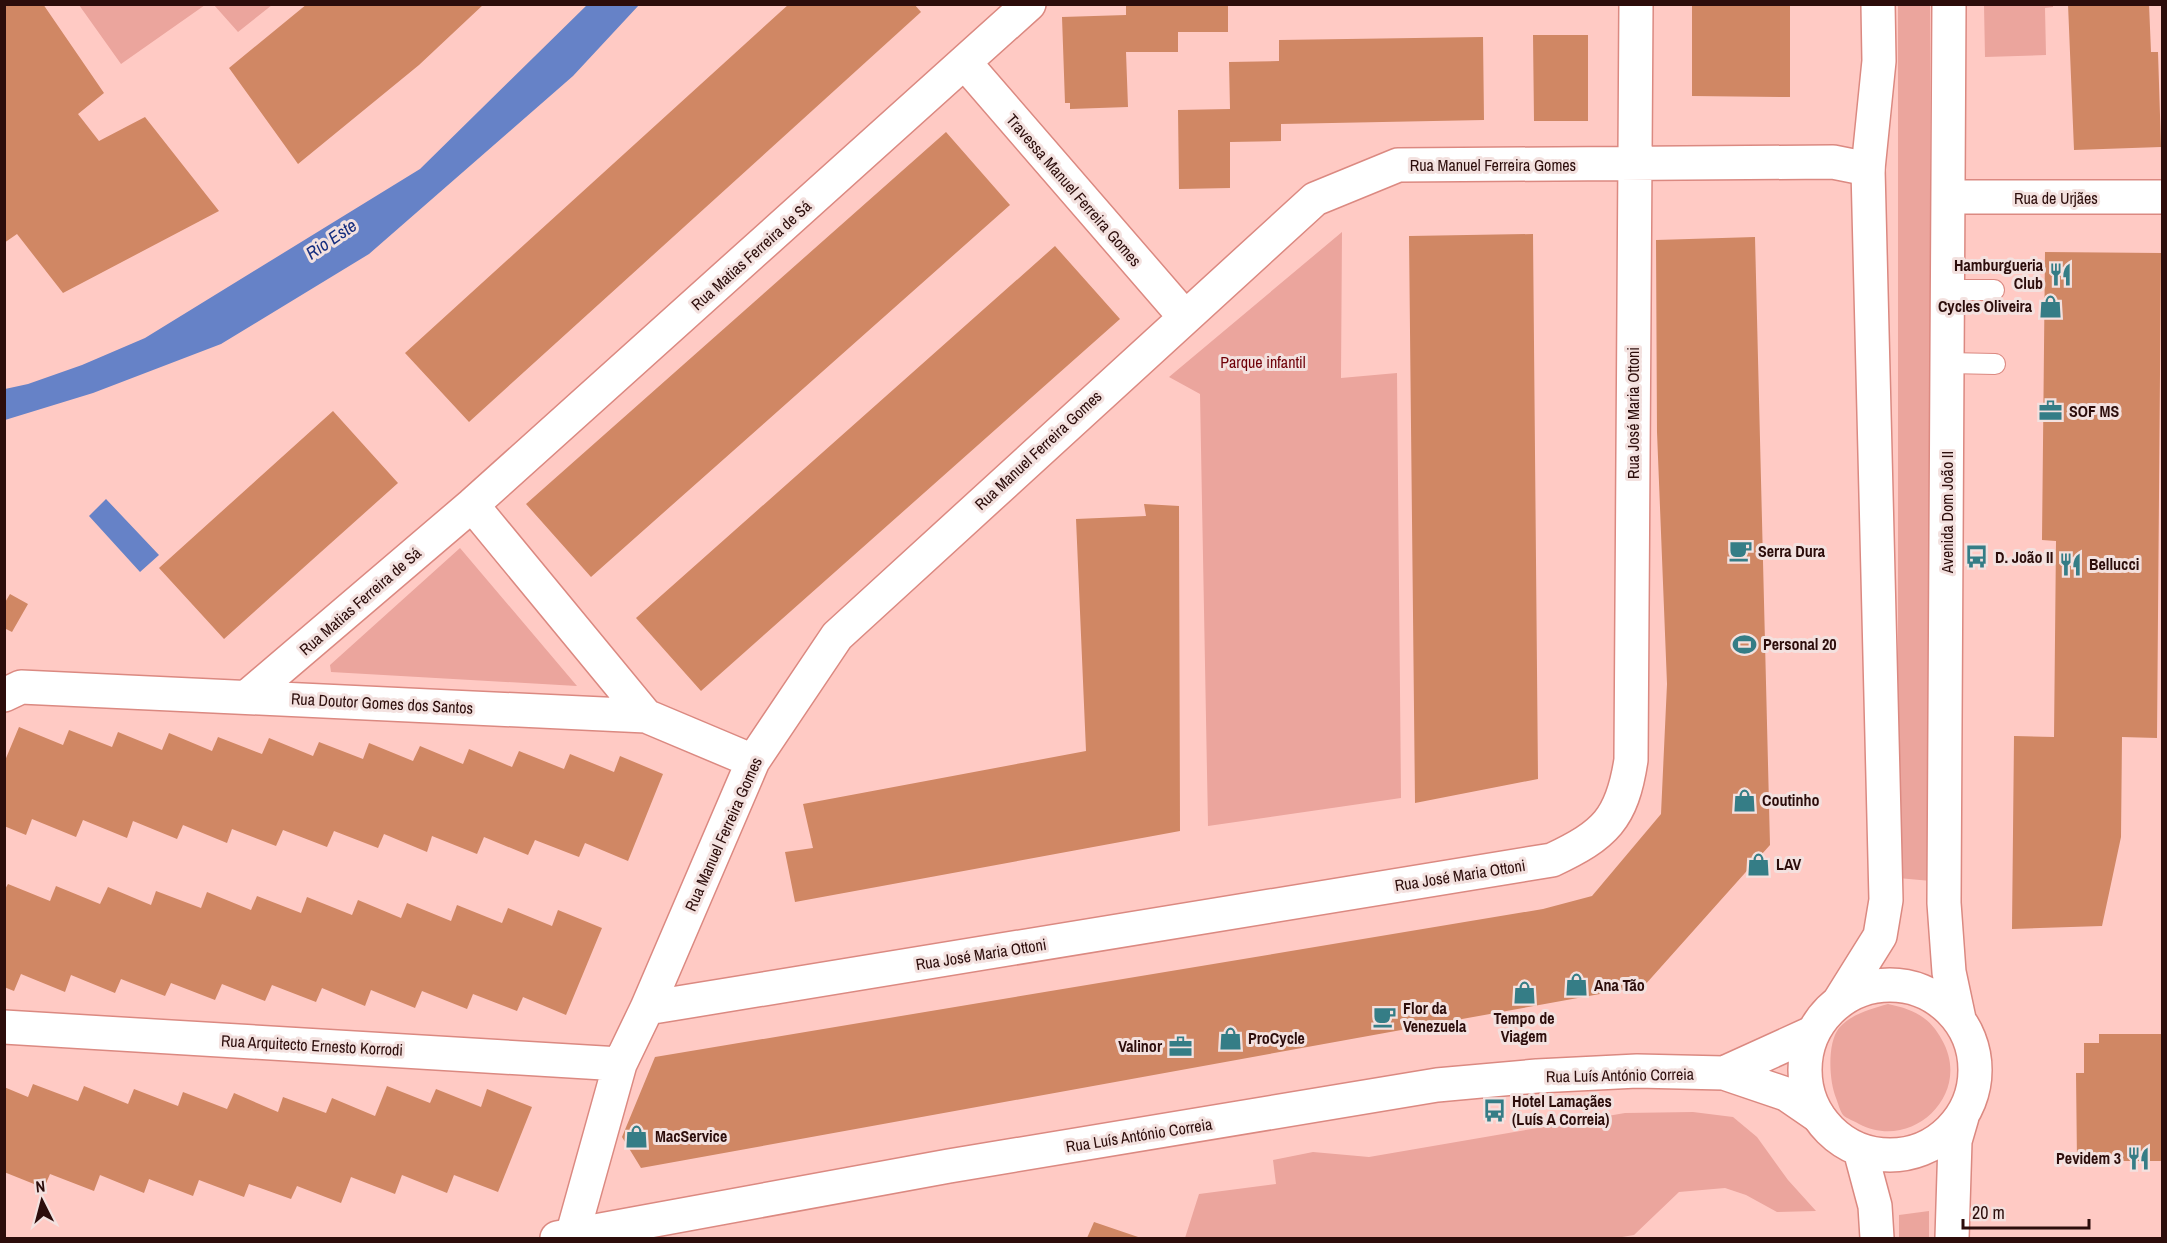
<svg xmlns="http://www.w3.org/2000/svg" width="2167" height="1243" viewBox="0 0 2167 1243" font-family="'Archivo Narrow',sans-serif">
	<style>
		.green { fill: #eba59d }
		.water { fill: #6682c7 }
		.building { fill: #d08764 }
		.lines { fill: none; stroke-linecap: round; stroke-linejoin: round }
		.service-casing { stroke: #db8981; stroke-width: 22 }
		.minor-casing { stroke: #db8981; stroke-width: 36 }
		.tertiary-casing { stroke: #db8981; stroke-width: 36 }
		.secondary-casing { stroke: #db8981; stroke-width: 36 }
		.service { stroke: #fff; stroke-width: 20 }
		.minor { stroke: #fff; stroke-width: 33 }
		.tertiary { stroke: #fff; stroke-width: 33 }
		.secondary { stroke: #fff; stroke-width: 33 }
		.labels { text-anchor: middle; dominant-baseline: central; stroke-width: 6; stroke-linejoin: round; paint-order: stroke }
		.street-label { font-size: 16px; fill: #2c0d0b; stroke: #f3e1df }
		.poi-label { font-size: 16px; font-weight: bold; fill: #2c0d0b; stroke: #f3e1df; text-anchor: start }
		.park-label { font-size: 16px; fill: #6f0008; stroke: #f3e1df }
		.water-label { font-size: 18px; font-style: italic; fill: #162e7f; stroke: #f3e1df }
	</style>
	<rect width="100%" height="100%" fill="#ffcac4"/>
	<path class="green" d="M1930,4l1,877 -33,-3v-873z
		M79,5h126l-84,59z
		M214,5h58l-34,27z
		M1984,5h69v2l-8,1 1,47 -61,2z
		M1342,232l-1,146 56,-5 4,425 -193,28 -8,-432 -31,-17z
		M460,548l117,138 -246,-14 -1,-7z
		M1888,1004c25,5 42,13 54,36 31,54 -30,112 -83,84 -4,-3 -12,-5 -16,-9 -3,-4 -5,-12 -7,-17 -7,-17 -9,-55 3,-70 12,-14 32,-19 49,-24z
		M1693,1112l40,5 24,20 31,43 28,31 -39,1 -31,-17 -21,-7 -46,4 -45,43 -18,3h-431l14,-44 77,-10 -3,-24 40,-8 56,5 256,-44z
		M1929,1211v27h-30v-23z"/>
	<path class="water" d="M588,4l51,1 -66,71 -204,178 -148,90 -128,49 -88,27v-31l23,-5 54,-19 63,-27 275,-169z
		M106,499l53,56 -19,17 -51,-56z"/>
	<path class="building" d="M4,4h39l61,89 -26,21 21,27 46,-24 74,94 -156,82 -46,-59 -13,9z
		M307,4h177l-65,61 -121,99 -69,-96z
		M789,4h125l7,8 -452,410 -64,-69z
		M1126,4h102v28h-50v20h-52l2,55 -58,2v-6h-5l-3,-86 64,-2z
		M1692,4h98v93l-98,-1z
		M2068,4h81l2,48h7l3,95 -87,3z
		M1533,35h55v86h-54z
		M1483,37l1,83 -203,4v17l-51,1v46l-51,1 -1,-79 52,-1 -1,-47 50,-1v-21z
		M946,132l64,73 -419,372 -65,-73z
		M1533,234l5,545 -123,24 -6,-567z
		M1755,237l15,608 -126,141 -1003,182 -19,-31 33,-80 888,-148 49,-13 69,-82 6,-130 -10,-252 -1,-192z
		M1055,246l65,73 -419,372 -65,-73z
		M2045,252l116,1 -4,485 -35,-1 -1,100 -19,89 -90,3 2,-193 40,1 2,-196 -14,-1z
		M333,411l65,72 -174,156 -65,-71z
		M1144,504l35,2 1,325 -385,71 -10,-50 28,-4 -10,-44 283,-53 -10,-232 70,-3z
		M10,594l18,10 -16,28 -8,-4v-24z
		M19,727l44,18 6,-15 43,17 6,-15 44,18 7,-17 43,18 6,-14 44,17 7,-16 44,18 6,-14 44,17 6,-16 44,18 7,-15 43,18 6,-15 43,18 7,-16 45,18 6,-15 44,18 6,-16 43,18 -35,87 -43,-18 -6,14 -44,-17 -7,15 -44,-18 -7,17 -45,-18 -5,16 -43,-18 -6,14 -44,-17 -7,16 -44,-17 -7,16 -44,-17 -5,14 -44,-18 -6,14 -44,-18 -6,17 -44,-18 -7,17 -44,-18 -6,16 -22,-9v-63z
		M8,884l42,17 6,-15 44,18 8,-17 43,18 5,-14 45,17 6,-16 44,18 6,-14 44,17 6,-16 45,18 6,-15 43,18 6,-15 44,18 6,-16 45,18 6,-15 44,18 6,-16 44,18 -36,87 -43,-18 -6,14 -44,-17 -6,15 -45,-18 -7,17 -44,-18 -6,16 -43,-18 -6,14 -44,-17 -7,16 -43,-17 -7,16 -44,-17 -6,13 -44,-17 -6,14 -44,-18 -6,17 -44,-18 -7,17 -10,-4v-96z
		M2099,1034h63v127h-85l-1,-88h8v-30h15z
		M33,1084l45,17 6,-15 44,18 6,-15 44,17 5,-14 44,17 7,-16 44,19 5,-15 43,16 6,-15 43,18 12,-30 43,17 6,-14 45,18 6,-18 45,18 -34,85 -44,-17 -7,18 -45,-18 -7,19 -44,-17 -10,26 -44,-17 -6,13 -42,-15 -5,13 -45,-17 -6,16 -44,-17 -5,14 -44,-18 -6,16 -44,-17 -6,14 -40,-16v-85l24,10z
		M1094,1222l47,16h-54z"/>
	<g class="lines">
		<defs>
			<path id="service" d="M1949,290h45
				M1948,363l47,1"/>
			<path id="minor" d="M965,63l219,253
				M1949,197h213
				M472,505l174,211
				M4,695l17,-8 625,29 107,45
				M248,696l224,-191 557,-501
				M647,1008l905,-148c53,-25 70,-41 79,-100l5,-756
				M4,1027l616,37
				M572,1236l48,-172 27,-56 106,-247 84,-125 478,-437 83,-34 435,-3 35,7"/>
			<path id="tertiary" d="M1724,1073l88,-40
				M557,1238l392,-72 488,-81 100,-9 100,-5 87,2 62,21 32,22"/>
			<path id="secondary" d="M1949,4l-5,899 5,69 10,47
				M1805 1070a85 85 0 1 1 170 0a85 85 0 1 1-170 0Z
				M1840,1000l40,-64 6,-36 -18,-731 11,-108 -1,-57
				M1860,1150l15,56 2,32
				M1952,1238l3,-97 7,-24"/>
		</defs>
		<use href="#service" class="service-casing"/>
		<use href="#minor" class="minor-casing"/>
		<use href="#tertiary" class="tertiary-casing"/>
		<use href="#secondary" class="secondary-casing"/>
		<use href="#service" class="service"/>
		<use href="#minor" class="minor"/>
		<use href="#tertiary" class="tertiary"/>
		<use href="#secondary" class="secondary"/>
	</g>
	<defs>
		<symbol id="restaurant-bare" viewBox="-9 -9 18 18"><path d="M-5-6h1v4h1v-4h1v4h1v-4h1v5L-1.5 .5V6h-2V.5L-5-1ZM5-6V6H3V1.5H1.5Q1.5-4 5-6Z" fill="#357d86" stroke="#f3e1df" stroke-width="2.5" paint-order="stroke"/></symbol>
		<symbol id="shop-bare" viewBox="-9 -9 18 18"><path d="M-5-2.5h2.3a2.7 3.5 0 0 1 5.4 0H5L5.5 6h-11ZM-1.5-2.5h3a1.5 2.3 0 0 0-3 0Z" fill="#357d86" stroke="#f3e1df" stroke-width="2.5" paint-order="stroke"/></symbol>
		<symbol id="office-bare" viewBox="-9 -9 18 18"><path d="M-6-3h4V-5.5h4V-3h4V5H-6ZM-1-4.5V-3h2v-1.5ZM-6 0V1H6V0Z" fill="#357d86" stroke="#f3e1df" stroke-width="2.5" paint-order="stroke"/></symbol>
		<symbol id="cafe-bare" viewBox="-9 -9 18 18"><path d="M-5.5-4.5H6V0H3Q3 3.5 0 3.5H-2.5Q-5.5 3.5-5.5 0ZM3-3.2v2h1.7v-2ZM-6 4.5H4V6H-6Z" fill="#357d86" stroke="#f3e1df" stroke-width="2.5" paint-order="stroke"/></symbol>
		<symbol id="bus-bare" viewBox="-9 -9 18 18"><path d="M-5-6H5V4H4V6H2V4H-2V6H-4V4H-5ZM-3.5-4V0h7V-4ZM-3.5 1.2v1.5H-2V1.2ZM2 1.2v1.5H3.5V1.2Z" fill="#357d86" stroke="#f3e1df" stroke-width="2.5" paint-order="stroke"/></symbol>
		<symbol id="stadium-bare" viewBox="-9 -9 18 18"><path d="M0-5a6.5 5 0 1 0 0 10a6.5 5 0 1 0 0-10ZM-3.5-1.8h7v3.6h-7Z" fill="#357d86" stroke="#f3e1df" stroke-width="2.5" paint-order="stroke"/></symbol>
	</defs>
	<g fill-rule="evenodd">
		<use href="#restaurant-bare" x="2044" y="258" width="33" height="33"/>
		<use href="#shop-bare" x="2034" y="290" width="33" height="33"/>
		<use href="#office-bare" x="2034" y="394" width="33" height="33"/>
		<use href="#cafe-bare" x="1724" y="534" width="33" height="33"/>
		<use href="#bus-bare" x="1960" y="540" width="33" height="33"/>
		<use href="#restaurant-bare" x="2054" y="548" width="33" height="33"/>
		<use href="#stadium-bare" x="1728" y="628" width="33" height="33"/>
		<use href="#shop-bare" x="1728" y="784" width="33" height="33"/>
		<use href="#shop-bare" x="1742" y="848" width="33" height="33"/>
		<use href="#shop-bare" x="1560" y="968" width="33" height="33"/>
		<use href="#shop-bare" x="1508" y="976" width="33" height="33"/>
		<use href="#cafe-bare" x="1368" y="1000" width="33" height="33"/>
		<use href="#shop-bare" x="1214" y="1022" width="33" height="33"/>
		<use href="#office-bare" x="1164" y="1030" width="33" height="33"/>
		<use href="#bus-bare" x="1478" y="1094" width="33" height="33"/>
		<use href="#shop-bare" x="620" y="1120" width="33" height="33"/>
		<use href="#restaurant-bare" x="2122" y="1142" width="33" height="33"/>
	</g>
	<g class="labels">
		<g class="street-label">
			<text x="1493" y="165">Rua Manuel Ferreira Gomes</text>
			<text transform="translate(1074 190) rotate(49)">Travessa Manuel Ferreira Gomes</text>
			<text x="2056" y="198">Rua de Urjães</text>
			<text transform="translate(751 255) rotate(-42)">Rua Matias Ferreira de Sá</text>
			<text transform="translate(1633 413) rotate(-90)">Rua José Maria Ottoni</text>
			<text transform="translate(1038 450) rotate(-43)">Rua Manuel Ferreira Gomes</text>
			<text transform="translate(1947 512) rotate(-90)">Avenida Dom João II</text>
			<text transform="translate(360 601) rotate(-41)">Rua Matias Ferreira de Sá</text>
			<text transform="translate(382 703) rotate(3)">Rua Doutor Gomes dos Santos</text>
			<text transform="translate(723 834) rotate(-66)">Rua Manuel Ferreira Gomes</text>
			<text transform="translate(1460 875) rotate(-9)">Rua José Maria Ottoni</text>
			<text transform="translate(981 954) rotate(-9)">Rua José Maria Ottoni</text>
			<text transform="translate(312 1045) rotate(3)">Rua Arquitecto Ernesto Korrodi</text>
			<text transform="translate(1620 1075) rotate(-1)">Rua Luís António Correia</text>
			<text transform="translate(1139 1135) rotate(-9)">Rua Luís António Correia</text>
		</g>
		<g class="poi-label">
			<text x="2043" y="265" text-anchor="end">Hamburgueria<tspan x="2043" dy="18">Club</tspan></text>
			<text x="2032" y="306" text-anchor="end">Cycles Oliveira</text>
			<text x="2069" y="411">SOF MS</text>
			<text x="1758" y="551">Serra Dura</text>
			<text x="1995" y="557">D. João II</text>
			<text x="2089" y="564">Bellucci</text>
			<text x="1763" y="644">Personal 20</text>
			<text x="1762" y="800">Coutinho</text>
			<text x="1776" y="864">LAV</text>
			<text x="1594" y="985">Ana Tão</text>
			<text x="1403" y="1008">Flor da<tspan x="1403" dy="18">Venezuela</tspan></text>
			<text x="1524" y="1018" text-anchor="middle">Tempo de<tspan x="1524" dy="18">Viagem</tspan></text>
			<text x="1248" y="1038">ProCycle</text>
			<text x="1162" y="1046" text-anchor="end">Valinor</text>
			<text x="1512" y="1101">Hotel Lamaçães<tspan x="1512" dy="18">(Luís A Correia)</tspan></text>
			<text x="655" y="1136">MacService</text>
			<text x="2121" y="1158" text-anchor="end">Pevidem 3</text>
		</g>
		<g class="park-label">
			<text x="1263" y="362">Parque infantil</text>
		</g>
		<g class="water-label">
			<text transform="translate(331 239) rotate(-34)">Rio Este</text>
		</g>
	</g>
	<rect width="2167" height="1243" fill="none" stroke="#2c0d0b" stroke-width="12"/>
	<g transform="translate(42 1201) rotate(354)" stroke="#f3e1df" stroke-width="4.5" paint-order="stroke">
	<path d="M0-4.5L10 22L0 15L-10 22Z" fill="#2c0d0b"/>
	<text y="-9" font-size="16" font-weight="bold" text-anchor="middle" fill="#2c0d0b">N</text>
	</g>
	<path d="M1963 1219v9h126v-9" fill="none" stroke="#2c0d0b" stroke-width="3"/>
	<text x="1972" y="1219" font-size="18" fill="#2c0d0b" stroke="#f3e1df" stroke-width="4.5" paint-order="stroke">20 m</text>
</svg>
